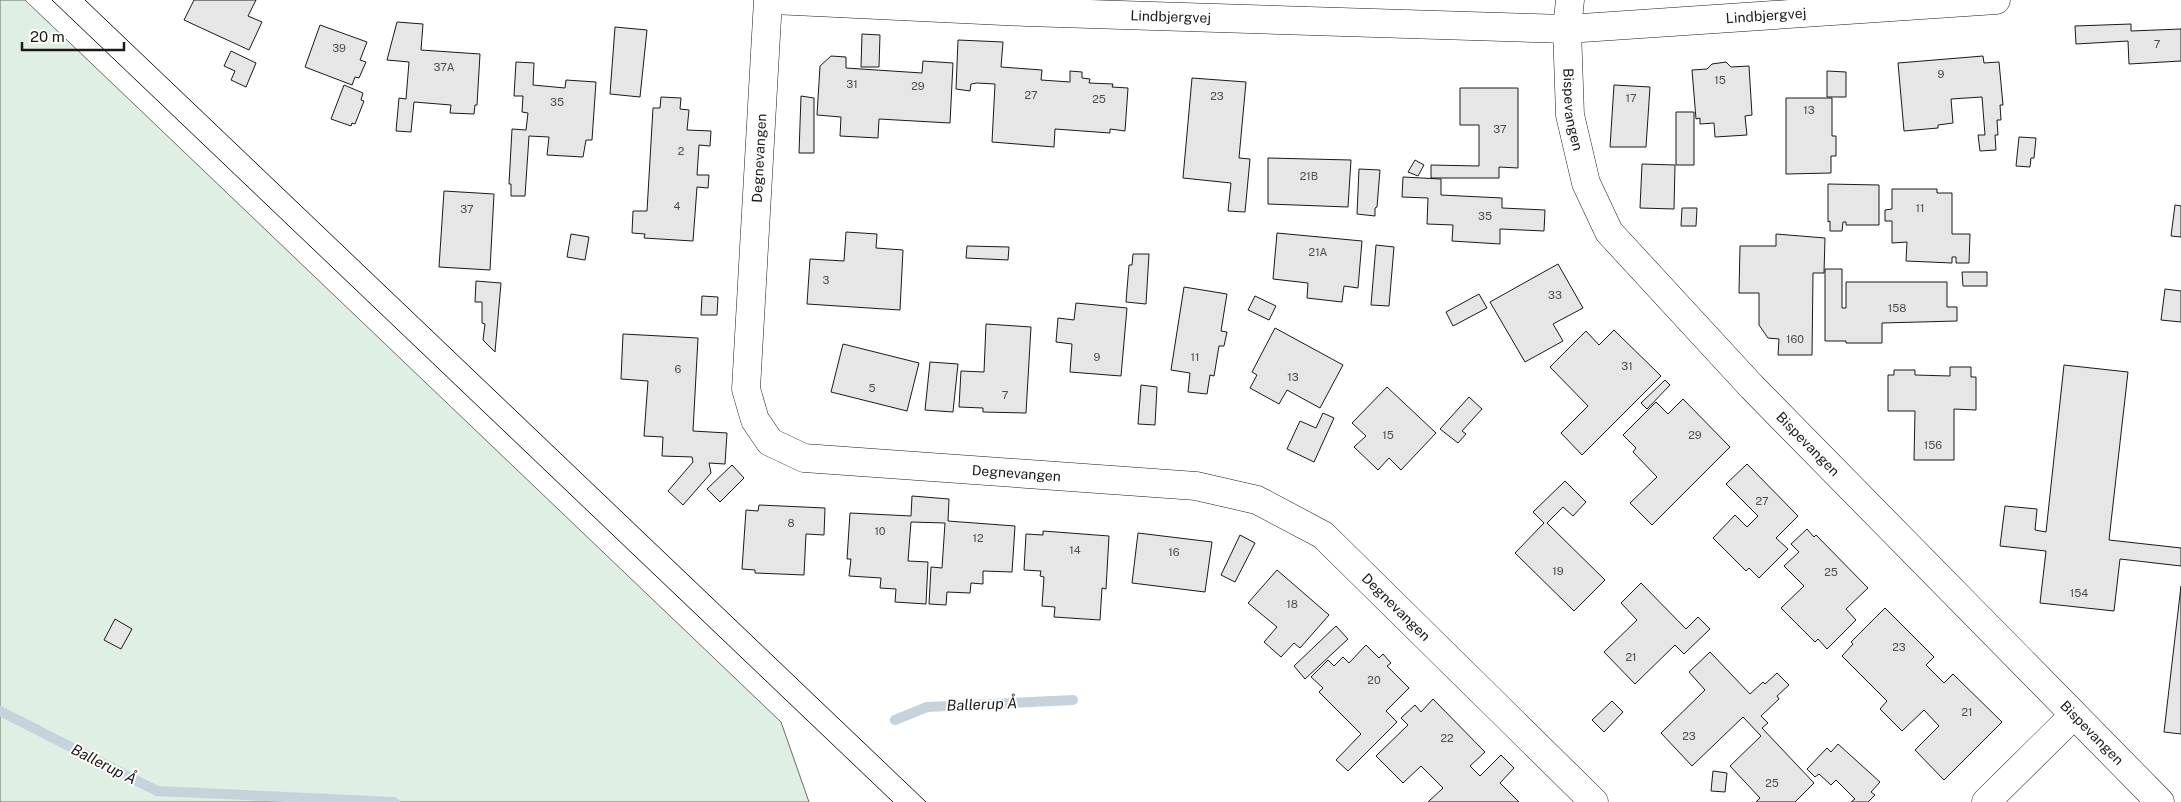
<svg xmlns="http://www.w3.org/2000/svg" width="2181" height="802" viewBox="0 0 2181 802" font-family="'Public Sans',sans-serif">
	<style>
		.green { fill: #e0efe3; stroke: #6a6a6a }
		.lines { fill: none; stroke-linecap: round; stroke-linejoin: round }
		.stream { stroke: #c6d2dc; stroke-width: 10 }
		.building { fill: #e6e6e6; stroke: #1a1a1a }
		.minor-casing { stroke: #1a1a1a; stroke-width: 29 }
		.minor { stroke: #fff; stroke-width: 28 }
		.tram { stroke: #1a1a1a; stroke-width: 1 }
		.labels { text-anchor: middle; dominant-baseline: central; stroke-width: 4; stroke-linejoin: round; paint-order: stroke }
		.number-label { font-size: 11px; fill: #4d4d4d }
		.street-label { font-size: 14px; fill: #1a1a1a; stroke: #fff }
		.water-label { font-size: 15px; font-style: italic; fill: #1a1a1a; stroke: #fff }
	</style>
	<rect width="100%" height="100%" fill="#fff"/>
	<path class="green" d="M0,0h25l756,722 28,80h-809z"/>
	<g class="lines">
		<path class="stream" d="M0,711l157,80 237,11
			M895,720l32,-13 146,-7"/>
	</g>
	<path class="building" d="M194,0h62l-8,16 14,6 -13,28 -65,-30z
		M397,22l26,2 -2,26 59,4 -3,51h-2l-1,9 -24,-1 1,-8 -37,-3 -3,30 -15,-1 3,-33 7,1 3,-37 -22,-2z
		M2131,24v7l50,-2v32l-52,3 -1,-23 -52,3 -1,-18z
		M320,25l47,17 -7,18 6,2 -7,16 -4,-1 -3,8 -47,-18z
		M615,27l32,3 -7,67 -30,-3z
		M862,34l18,1 -1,32h-18z
		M958,40l45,2 -2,25 41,3 -1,10 29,2v-11l12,1v6l8,1 -1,4 24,1 -1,3 16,1 -3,43 -15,-2v4l-55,-4 -1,18 -62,-5 3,-58 -18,-1 -6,1 -1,7 -14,-2z
		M231,51l25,12 -10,24 -15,-7 4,-9 -11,-5z
		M831,56l15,1v11l76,5 1,-12 30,2 -3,60 -71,-4 -1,19 -38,-2 1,-19 -24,-2 3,-49z
		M1983,56l1,7 15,-1 4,43h-3l1,15h-4l1,15h-3l1,15 -16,1 -2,-16h7l-3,-38 -31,2 2,24 -15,2v3l-34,3 -6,-68z
		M516,62l18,1 -1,22 32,3 1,-8 30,2 -4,58h-6l-3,17 -36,-2 2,-18 -20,-1 -4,60h-14v-12h-2l3,-55 14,1 2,-17 -6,-1 1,-16h-9z
		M1726,62l5,5 18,-1 3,49 -7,1 2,19 -32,2 -1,-14 -14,1v-6l-4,1 -4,-49 15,-1 5,-5z
		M1827,71l19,1v25h-19z
		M1192,78l54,4 -7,76 11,1 -5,53 -17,-1 3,-28 -48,-5z
		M344,85l19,8 -2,7 3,1 -9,23 -3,-1 -1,3 -20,-7z
		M1614,85l36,2 -4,60h-36z
		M1460,88h58v80l-19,-1v11h-68v-13l48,1v-41h-19z
		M801,96l13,2v55h-15z
		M661,97l20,1 -1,11 9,1 -2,20 24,1 -1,15 -11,-1 -2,30h12l-1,13 -11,-1 -4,54 -49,-3 1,-4 -13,-1 1,-22h14l6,-103h7z
		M1786,98h46v38h4v20h-5v17l-45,1z
		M1676,112h18v53h-18z
		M2019,137l17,1 -2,20h-3l-1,9 -14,-1z
		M1268,158l83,2 -3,47 -80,-3z
		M1415,160l9,5 -6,11 -10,-4z
		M1642,164l33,1 -1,44 -34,-1z
		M1359,169l21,1 -3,37 -2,1v8l-18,-2z
		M1403,177l38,2v16l61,3v10l43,2 -1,21 -44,-2v15l-48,-3 1,-16 -26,-1 1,-26 -26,-1z
		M1828,184l51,1v40h-33v-3h-3l-1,9h-12v-10l-2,1z
		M1892,189h45v4h15v41h18l-1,29h-13v-6h-4v6l-46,-2 1,-19 -15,1v-22h-7v-11l7,-1z
		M444,191l50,3 -4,76 -51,-3z
		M2175,205l6,1v31l-10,-1z
		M1682,208h15l-1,18h-15z
		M846,232l31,2 -1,14 27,2 -3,60 -93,-6 3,-45 34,2z
		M1277,233l85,8 -4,47 -14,-2 -2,16 -35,-4 1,-15 -35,-4z
		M571,234l18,3 -4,23 -18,-3z
		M1776,234l49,4 -1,35h-11l-1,82h-34l1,-16 -11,-1 -9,-13v-32h-20l1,-47h36z
		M1376,245l18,2 -5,59 -18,-1z
		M967,246l42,1 -1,13 -42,-2z
		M1133,254h16l-3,50 -20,-2 3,-37h3z
		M1558,264l25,44 -30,16 10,17 -38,21 -35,-60z
		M1825,269h17v39h4v-26h101v25h10v14l-75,2v20h-36v-2h-21z
		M1962,272h25v14h-24z
		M476,281l25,2 -6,69 -12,-12 2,-16 -3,-1v-21h-7z
		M1184,287l43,7 -6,37 6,1 -3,14h-5l-5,30 -4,-1 -3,19 -19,-2 2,-19 -19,-3z
		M2165,289l16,2v31l-20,-2z
		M1479,294l8,14 -34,18 -7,-14z
		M702,296l16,1 -1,18h-16z
		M1255,296l21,10 -7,14 -21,-10z
		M1076,303l51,5 -6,68 -51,-4 2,-28 -16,-2 2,-24 16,2z
		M986,324l45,3 -5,86 -43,-1v-4l-24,-1 2,-36 23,1z
		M1275,328l68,37 -23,43 -33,-18 -8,14 -29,-16 7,-13 -5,-3z
		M1614,330l47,46 -79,79 -21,-22 27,-27 -38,-39 36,-36 13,14z
		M623,334l75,4 -5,93 34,2 -2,31 -16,-1 2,10 -28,32 -15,-14 25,-29 -1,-5 -30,-1 1,-19 -19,-1 4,-55 -27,-2z
		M843,344l76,19 -12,48 -76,-19z
		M930,362l28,2 -5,48 -28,-2z
		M2064,365l64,7 -19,168 72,8v18l-61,-7 -6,52 -74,-8 6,-52 -46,-5 5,-40 32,3 -2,21 11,2z
		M1950,367h21v10h5v33l-22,-1v51h-40l1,-49h-27v-36h6v-5h21v5l35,1z
		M1665,380l5,5 -23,24 -6,-6z
		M1141,385l16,2 -2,38 -17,-1z
		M1387,387l49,46 -35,37 -12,-12 -11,12 -24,-23 12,-11 -14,-13z
		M1469,397l13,12 -20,22 4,3 -8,9 -18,-14z
		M1683,399l47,48 -78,78 -22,-22 27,-26 -24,-25 3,-4 -13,-13 33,-33 12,12z
		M1323,413l11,5 -20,44 -27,-13 13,-28 16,7z
		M1747,464l51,52 -22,22 12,11 -29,29 -10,-10 -3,3 -33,-33 22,-23 12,12 11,-11 -32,-32z
		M732,465l12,13 -24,24 -13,-13z
		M1565,481l21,21 -13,14 -10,-9 -16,16 58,57 -31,31 -59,-58 29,-30 -11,-11z
		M912,496l37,3 -1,22 67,5 -3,46 -29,-1v13l-12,-1 -1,10 -23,-1 -1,13 -17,-1 2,-37 11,1 3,-45 -34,-1 -3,39 20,1 -2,42 -31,-2 1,-13 -16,-1 1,-10 -32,-2 2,-17h-4l3,-46 61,3z
		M759,505l66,3 -1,27 -18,-1 -2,41 -49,-2v-3l-13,-1 4,-59 12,1z
		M1807,529l7,8 2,-2 52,53 -22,21 10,11 -29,29 -9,-10 -3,3 -34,-34 23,-22 -20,-20 15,-14 -8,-8z
		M1043,531l66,5 -3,53 -4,-1 -2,32 -46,-3 1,-10 -13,-1 2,-29 -4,-1 1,-5 -17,-1 2,-36 17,1z
		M1138,533l74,9 -7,50 -73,-9z
		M1240,535l15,8 -20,39 -14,-7z
		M1277,570l52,45 -29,33 -6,-5 -13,14 -17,-15 13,-15 -29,-24z
		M1641,583l45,46 12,-12 12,12 -26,25 -9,-9 -40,39 -31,-32 33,-32 -16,-17z
		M2181,586v148l-17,-2z
		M1885,608l49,49 -8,8 18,18 9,-9 49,48 -58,58 -29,-30 24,-24 -15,-16 -22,21 -22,-22 7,-8 -45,-45 11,-12 -2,-2z
		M115,619l17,10 -11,20 -17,-9z
		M1336,626l12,13 -43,40 -11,-13z
		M1366,645l13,13 4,-4 8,9 -4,3 22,22 -23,23 11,11 -49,49 -12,-11 25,-26 -42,-42 4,-4 -12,-11 17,-17 6,6 9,-9 6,6z
		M1710,652l40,42 13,-12 2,2 12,-11 12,12 -12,11 2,3 -18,17 7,7 -6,5 52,55 -19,19h-39l4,-4 -30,-32 31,-30 -18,-19 -51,49 -31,-33 44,-43 -16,-18z
		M1433,699l52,53 -15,14 10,10 21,-21 13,13 -14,15 19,19h-91l15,-14 -22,-22 -18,17 -27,-27 32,-31 -7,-7 14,-13 6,7z
		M1612,701l11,11 -19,20 -12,-12z
		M1838,744l42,38 -9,10 4,3 -7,7h-17l4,-3 -19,-19 -5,5 -12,-11 -4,3 -8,-8 20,-21 4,4z
		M1713,771l14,2 -2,19 -14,-1z"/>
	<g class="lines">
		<defs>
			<g id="minor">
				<path id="s1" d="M768,0l-22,389 9,31 15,22 34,16 392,28 61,14 66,35 271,267"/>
				<path id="s2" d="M773,0l253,12 541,17 429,-29"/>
				<path id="s3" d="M1570,0l-3,29 3,86 16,68 23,49 143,155 408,415"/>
				<path d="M1986,802l87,-86"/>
			</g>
		</defs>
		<use href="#minor" class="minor-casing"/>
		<use href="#minor" class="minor"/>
		<path class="tram" d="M52,0l841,802
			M85,0l841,802"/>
	</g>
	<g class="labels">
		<g class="number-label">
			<text x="2157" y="44">7</text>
			<text x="339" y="48">39</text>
			<text x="444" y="67">37A</text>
			<text x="1941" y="74">9</text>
			<text x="1720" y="80">15</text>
			<text x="852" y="84">31</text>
			<text x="918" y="86">29</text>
			<text x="1031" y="95">27</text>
			<text x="1217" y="96">23</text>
			<text x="1631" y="98">17</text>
			<text x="1099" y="99">25</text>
			<text x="557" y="102">35</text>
			<text x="1809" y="110">13</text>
			<text x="1500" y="129">37</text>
			<text x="681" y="151">2</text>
			<text x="1309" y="176">21B</text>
			<text x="677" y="206">4</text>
			<text x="1920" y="208">11</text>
			<text x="467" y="209">37</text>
			<text x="1485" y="216">35</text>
			<text x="1318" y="252">21A</text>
			<text x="826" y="280">3</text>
			<text x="1555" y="295">33</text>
			<text x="1897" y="308">158</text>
			<text x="1795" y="339">160</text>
			<text x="1097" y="357">9</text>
			<text x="1195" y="357">11</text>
			<text x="1627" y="366">31</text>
			<text x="678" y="369">6</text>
			<text x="1293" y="377">13</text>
			<text x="872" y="388">5</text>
			<text x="1005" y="395">7</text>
			<text x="1388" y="435">15</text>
			<text x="1695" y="435">29</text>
			<text x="1933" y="445">156</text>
			<text x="1762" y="501">27</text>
			<text x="791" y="523">8</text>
			<text x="880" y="531">10</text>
			<text x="978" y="538">12</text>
			<text x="1075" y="550">14</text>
			<text x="1174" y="552">16</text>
			<text x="1558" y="571">19</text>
			<text x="1831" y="572">25</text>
			<text x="2079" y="593">154</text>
			<text x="1292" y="604">18</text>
			<text x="1899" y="647">23</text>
			<text x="1631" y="657">21</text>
			<text x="1374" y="680">20</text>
			<text x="1967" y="712">21</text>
			<text x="1689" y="736">23</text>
			<text x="1447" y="738">22</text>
			<text x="1772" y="783">25</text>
		</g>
		<g class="street-label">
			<text stroke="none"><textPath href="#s2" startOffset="398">Lindbjergvej</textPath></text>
			<text stroke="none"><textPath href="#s2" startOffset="994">Lindbjergvej</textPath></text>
			<text stroke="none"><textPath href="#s3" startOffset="110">Bispevangen</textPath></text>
			<text transform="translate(759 158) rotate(-87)">Degnevangen</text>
			<text stroke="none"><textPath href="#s3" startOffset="530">Bispevangen</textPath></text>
			<text stroke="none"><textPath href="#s1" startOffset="699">Degnevangen</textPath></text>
			<text stroke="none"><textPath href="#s1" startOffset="1119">Degnevangen</textPath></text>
			<text stroke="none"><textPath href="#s3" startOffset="935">Bispevangen</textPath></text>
		</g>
		<g class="water-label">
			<text transform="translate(982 704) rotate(-2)">Ballerup Å</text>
			<text transform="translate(104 764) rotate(27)">Ballerup Å</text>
		</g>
	</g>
	<path d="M22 42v8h102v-8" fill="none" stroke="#1a1a1a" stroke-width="2.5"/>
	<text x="30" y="42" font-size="15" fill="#1a1a1a" stroke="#ffffff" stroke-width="4" paint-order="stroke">20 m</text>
</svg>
